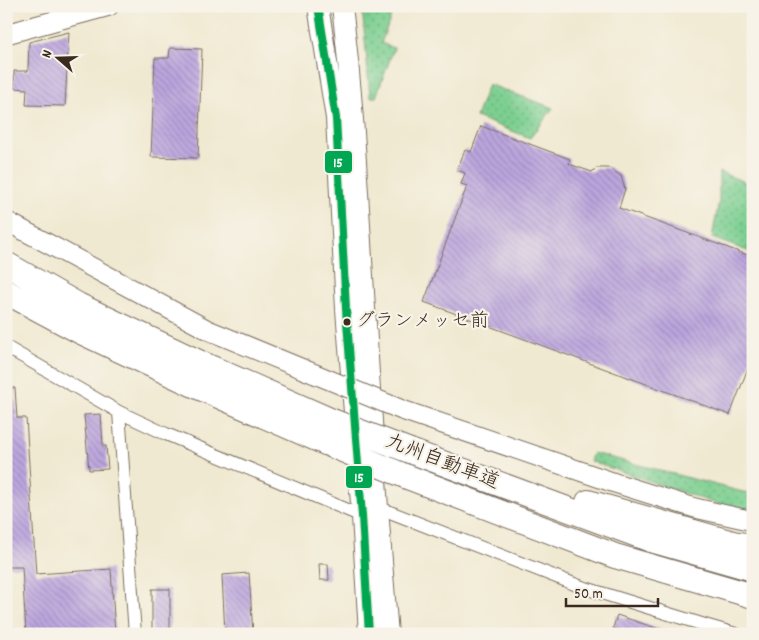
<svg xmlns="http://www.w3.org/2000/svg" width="759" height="640" viewBox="0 0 759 640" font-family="Dekko,'Klee One',sans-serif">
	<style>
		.grass { fill: url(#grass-dots); stroke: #5c7c58 }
		.building { fill: url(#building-back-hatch) }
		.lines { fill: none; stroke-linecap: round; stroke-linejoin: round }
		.street-casing { stroke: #7a6d5d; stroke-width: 14 }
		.secondary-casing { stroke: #7a6d5d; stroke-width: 21 }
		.primary-casing { stroke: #7a6d5d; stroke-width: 22 }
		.highway-casing { stroke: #7a6d5d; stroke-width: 26 }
		.street { stroke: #fff; stroke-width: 12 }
		.secondary { stroke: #fff; stroke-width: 19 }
		.primary { stroke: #fff; stroke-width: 20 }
		.highway { stroke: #fff; stroke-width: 24 }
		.secondary-bridge-casing { stroke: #7a6d5d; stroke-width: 21; stroke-linecap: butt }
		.highway-bridge-casing { stroke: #7a6d5d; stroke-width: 26; stroke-linecap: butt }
		.secondary-bridge { stroke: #fff; stroke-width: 19 }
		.highway-bridge { stroke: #fff; stroke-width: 24 }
		.bus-1-casing { stroke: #f7f3e8; stroke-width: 11 }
		.bus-1 { stroke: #00a651; stroke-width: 8 }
		.bus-dot { fill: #3b2a1e; stroke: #f7f3e8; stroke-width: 2 }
		.labels { text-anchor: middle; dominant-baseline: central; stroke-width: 4.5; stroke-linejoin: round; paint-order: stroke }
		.bus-label { font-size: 19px; fill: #3b2a1e; stroke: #f7f3e8; text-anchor: start }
		.street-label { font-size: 20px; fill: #3b2a1e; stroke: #f7f3e8 }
		.line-badge { stroke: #f7f3e8; stroke-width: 2 }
		.badge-label { font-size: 14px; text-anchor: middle; font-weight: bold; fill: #fff }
	</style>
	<defs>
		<pattern id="grass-dots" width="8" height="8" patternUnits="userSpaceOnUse" patternTransform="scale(1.25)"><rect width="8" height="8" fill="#7ccf91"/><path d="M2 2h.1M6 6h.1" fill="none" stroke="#67a876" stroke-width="1.8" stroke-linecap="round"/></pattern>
		<pattern id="building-back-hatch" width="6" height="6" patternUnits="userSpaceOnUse" patternTransform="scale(1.25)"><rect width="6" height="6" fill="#bca6df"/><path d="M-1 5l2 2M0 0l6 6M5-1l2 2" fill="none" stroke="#9a87b4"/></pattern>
	</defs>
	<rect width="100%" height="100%" fill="#f7f3e8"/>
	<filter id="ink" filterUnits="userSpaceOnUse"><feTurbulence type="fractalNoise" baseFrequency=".02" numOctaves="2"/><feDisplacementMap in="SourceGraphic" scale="10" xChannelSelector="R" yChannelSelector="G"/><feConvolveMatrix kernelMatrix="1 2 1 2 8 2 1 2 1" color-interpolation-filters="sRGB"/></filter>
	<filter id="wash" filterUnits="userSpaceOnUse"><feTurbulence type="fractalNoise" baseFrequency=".0096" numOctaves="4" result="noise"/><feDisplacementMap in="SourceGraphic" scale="20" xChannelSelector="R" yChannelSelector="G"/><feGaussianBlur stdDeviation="1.12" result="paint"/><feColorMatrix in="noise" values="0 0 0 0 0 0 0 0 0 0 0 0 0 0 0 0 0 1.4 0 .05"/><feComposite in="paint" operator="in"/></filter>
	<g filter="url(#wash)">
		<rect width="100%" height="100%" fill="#f0e9d1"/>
		<path class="grass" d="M362,6h33l-14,37 13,5 -18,49h-6z
			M488,84l65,24 -23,30 -54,-21z
			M719,172l34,13v68l-41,-15 7,-37z
			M593,453l150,39 10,1v16l-27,-2 -136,-46z"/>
		<g id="blocks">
			<path class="building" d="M69,32l-4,74 -39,-1 1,-16 -13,-1v-17h14l1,-29z
				M170,48l32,1 -4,109 -47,-1 4,-99h14z
				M481,126l89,33 -1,5 23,8 4,-4h14l11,8 4,13 -6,19 134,49v98l-23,60 -306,-113 43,-116 -6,-2 4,-11 -8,-3 8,-20 6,2z
				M6,388h9l2,30h9l10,156 75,-5 4,65h-89l-4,-67h-16z
				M101,414l2,32h3l2,23 -19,1 -5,-55z
				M319,564h9l1,16h-9z
				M249,573l4,61h-28l-3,-59z
				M152,589h18v45h-18z
				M617,615l51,17 -1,2h-37l-17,-6z"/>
		</g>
	</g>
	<g filter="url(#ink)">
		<use href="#blocks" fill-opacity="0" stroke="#7a6d5d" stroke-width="1"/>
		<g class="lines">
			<defs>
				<path id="street" d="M6,7l1,-1
					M6,347l113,65 47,22 196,82
					M119,412l16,222
					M377,507l205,80 126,39 28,8"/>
				<path id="secondary" d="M6,34l103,-28
					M6,221l202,109 107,44
					M402,410l213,73 80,25 58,13"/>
				<path id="primary" d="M318,6l18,112 10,191 16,207 7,118
					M342,6c13,106 17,212 24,318 6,103 13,206 22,310"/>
				<path id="highway" d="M6,264l72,41 127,60 127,56
					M6,292l75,40 115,54 132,58
					M410,451l241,89 102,29
					M405,476l210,80 138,40
					M588,502l145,41 20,3"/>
			</defs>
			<use href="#street" class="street-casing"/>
			<use href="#secondary" class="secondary-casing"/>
			<use href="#primary" class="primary-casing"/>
			<use href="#highway" class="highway-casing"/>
			<use href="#street" class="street"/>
			<use href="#secondary" class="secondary"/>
			<use href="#primary" class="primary"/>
			<use href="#highway" class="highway"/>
			<defs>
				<path id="secondary-bridge" d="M315,374l87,36"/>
				<path id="highway-bridge" d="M332,421l78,30
					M328,444l77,32"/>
			</defs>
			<use href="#secondary-bridge" class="secondary-bridge-casing"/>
			<use href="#highway-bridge" class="highway-bridge-casing"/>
			<use href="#secondary-bridge" class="secondary-bridge"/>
			<use href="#highway-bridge" class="highway-bridge"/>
			<defs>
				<path id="bus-1" d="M318,6l18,112 10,191 16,207 7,118"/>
			</defs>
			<use href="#bus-1" class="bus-1-casing"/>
			<use href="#bus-1" class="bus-1"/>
		</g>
	</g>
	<circle class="bus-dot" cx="347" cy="322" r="4.5"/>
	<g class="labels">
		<g class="bus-label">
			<text x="356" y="322">グランメッセ前</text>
		</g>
		<g class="street-label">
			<text transform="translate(442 463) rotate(21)">九州自動車道</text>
		</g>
	</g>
	<g class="line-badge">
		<rect x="324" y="150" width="29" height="24" rx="5" fill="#00a651"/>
		<rect x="345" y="465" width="28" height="24" rx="5" fill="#00a651"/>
	</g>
	<g class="badge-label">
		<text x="338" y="167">15</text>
		<text x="359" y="482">15</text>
	</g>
	<rect width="759" height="640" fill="none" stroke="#f7f3e8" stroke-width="25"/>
	<g transform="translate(58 58) rotate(290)" stroke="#f7f3e8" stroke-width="4" paint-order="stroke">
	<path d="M0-4L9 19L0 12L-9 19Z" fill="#3b2a1e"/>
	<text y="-8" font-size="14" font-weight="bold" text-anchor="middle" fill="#3b2a1e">N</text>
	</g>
	<path d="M566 598v8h92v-8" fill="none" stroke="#3b2a1e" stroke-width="2.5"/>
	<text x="574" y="598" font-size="15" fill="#3b2a1e" stroke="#f7f3e8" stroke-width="4" paint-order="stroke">50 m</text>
</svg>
